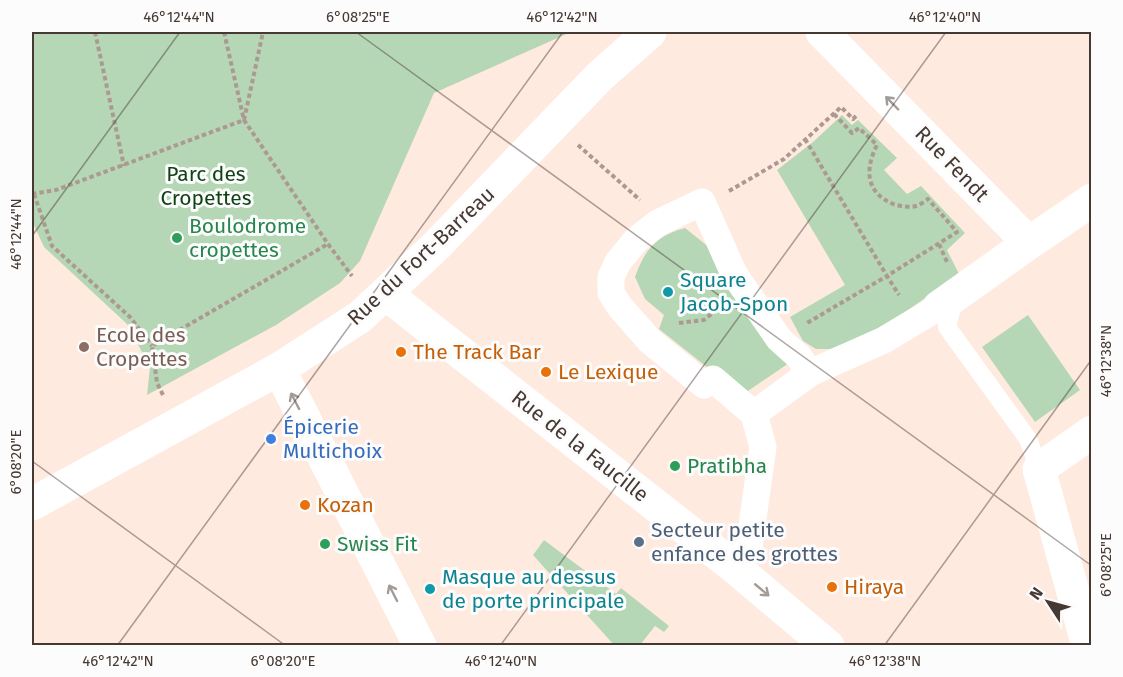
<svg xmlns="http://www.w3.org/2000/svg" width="1123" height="677" viewBox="0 0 1123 677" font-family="'Fira Sans',sans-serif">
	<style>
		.green { fill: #b5d7b6 }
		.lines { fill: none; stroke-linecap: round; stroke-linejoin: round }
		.path { stroke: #ac9a92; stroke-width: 4; stroke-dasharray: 4.5 3; stroke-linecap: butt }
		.service { stroke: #fff; stroke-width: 18 }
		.pedestrian { stroke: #fff; stroke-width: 27 }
		.minor { stroke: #fff; stroke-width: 33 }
		.secondary { stroke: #fff; stroke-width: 33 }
		.oneway { stroke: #a29c98 }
		.ticks { fill: none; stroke: #463832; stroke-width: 1.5; stroke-opacity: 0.45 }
		.leisure-dot { fill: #2e9e5b; stroke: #fcfcfc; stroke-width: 2 }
		.culture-dot { fill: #0f9aa8; stroke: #fcfcfc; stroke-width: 2 }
		.education-dot { fill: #8d6e63; stroke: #fcfcfc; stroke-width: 2 }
		.food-dot { fill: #e8710a; stroke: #fcfcfc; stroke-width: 2 }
		.shop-dot { fill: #3f7fe0; stroke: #fcfcfc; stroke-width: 2 }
		.service-dot { fill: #5c6f8a; stroke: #fcfcfc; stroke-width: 2 }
		.labels { text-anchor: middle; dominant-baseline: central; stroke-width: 6; stroke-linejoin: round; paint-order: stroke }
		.street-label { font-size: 21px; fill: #463832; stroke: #fcfcfc }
		.park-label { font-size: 21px; fill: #0f4316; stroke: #fcfcfc }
		.leisure-label { font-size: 21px; fill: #27864d; stroke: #fcfcfc; text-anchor: start }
		.culture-label { font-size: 21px; fill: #0d838f; stroke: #fcfcfc; text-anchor: start }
		.education-label { font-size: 21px; fill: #785e54; stroke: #fcfcfc; text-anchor: start }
		.food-label { font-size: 21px; fill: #c56008; stroke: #fcfcfc; text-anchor: start }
		.shop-label { font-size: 21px; fill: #366cbe; stroke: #fcfcfc; text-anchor: start }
		.service-label { font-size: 21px; fill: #4e5e75; stroke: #fcfcfc; text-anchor: start }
		.neatline { fill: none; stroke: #463832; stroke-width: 2 }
		.ticks-label { font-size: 15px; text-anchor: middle; fill: #463832 }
	</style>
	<rect width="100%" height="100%" fill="#ffeae0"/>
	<path class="green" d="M32,32h539l-137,61 -74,168 -20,22 -64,42 -129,70 3,-28 -23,-43 -83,-77 -12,-26z
		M842,115l10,10 6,-5 39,38 -13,12 23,24 14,-8 44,47 -18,17 12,24 -79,56 -50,19h-14l-13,-8 -13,-24 55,-32 -68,-115 36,-28z
		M685,228l60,48 47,85 -50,34 -83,-66 5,-14 -19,-16 -10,-22c10,-28 21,-41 50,-49z
		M1028,315l52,75 -45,32 -53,-75z
		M544,540l72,54 5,-6 48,38 -5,6 -9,-6 -15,19h-26l-81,-90z"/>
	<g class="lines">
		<path class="path" d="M95,32l29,134
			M224,32l20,88 84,124 24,32
			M834,114l18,19 7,-5 18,17c-12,24 -12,47 16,59 6,2 16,4 23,2 4,-1 9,-5 12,-7l29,33 -70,44 12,19
			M805,139l82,137 -80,47
			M578,145l62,55
			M729,191l55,-32 57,-52 12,12 4,-4
			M32,194l24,-4 188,-70 19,-88
			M34,194l18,52 78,71 22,29
			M939,244l8,18
			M679,323l25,-3 16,-13
			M163,395l-6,-12 -5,-37 176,-102"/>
		<path class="service" d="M954,299l-7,28 81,112 11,30"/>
		<path class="pedestrian" d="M810,373l-11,-16 -20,-18 -45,-65 -32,-72 -44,21 -22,17 -18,22 -7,15v16l9,14 30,34 54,44 9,-6 41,35 56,-41 74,-33 55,-33
			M733,566l16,-19 14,-100 -9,-33"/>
		<path class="minor" d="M822,32l207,211 63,-43
			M386,294l347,272 95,80
			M939,307l90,-64
			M279,369l141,277
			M1088,646l-49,-177 53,-37"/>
		<path class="secondary" d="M32,504l247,-135 81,-52 76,-71 164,-170 50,-44"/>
	</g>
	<defs><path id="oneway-shaft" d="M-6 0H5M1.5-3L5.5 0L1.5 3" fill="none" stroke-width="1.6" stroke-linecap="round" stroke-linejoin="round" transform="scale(1.5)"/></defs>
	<g class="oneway">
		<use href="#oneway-shaft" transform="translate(892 103) rotate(-134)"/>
		<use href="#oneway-shaft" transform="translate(295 401) rotate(-117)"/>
		<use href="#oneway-shaft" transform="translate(762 590) rotate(40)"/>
		<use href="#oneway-shaft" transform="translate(393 593) rotate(-117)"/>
	</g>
	<path class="ticks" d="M356,32l736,534M32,236l148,-204M32,461l254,185M117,646l446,-614M500,646l446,-614M884,646l208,-287"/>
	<g class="leisure-dot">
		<circle cx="177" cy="238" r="6"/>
		<circle cx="675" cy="466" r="6"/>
		<circle cx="325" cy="544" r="6"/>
	</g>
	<g class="culture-dot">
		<circle cx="668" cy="292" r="6"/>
		<circle cx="430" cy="589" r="6"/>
	</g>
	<circle class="education-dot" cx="84" cy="347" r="6"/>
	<g class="food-dot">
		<circle cx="401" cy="352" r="6"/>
		<circle cx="546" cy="372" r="6"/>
		<circle cx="305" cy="505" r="6"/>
		<circle cx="832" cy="587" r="6"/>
	</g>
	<circle class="shop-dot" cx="271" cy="439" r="6"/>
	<circle class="service-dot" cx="639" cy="542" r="6"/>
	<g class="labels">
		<g class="street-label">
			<text transform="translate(952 164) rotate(46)">Rue Fendt</text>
			<text transform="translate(421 256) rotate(-43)">Rue du Fort-Barreau</text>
			<text transform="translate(580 446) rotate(38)">Rue de la Faucille</text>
		</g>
		<g class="park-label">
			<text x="206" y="174">Parc des<tspan x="206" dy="24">Cropettes</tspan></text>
		</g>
		<g class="leisure-label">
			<text x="189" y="226">Boulodrome<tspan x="189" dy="24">cropettes</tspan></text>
			<text x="687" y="466">Pratibha</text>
			<text x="337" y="544">Swiss Fit</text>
		</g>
		<g class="culture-label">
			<text x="680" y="280">Square<tspan x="680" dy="24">Jacob-Spon</tspan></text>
			<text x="442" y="577">Masque au dessus<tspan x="442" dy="24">de porte principale</tspan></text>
		</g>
		<g class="education-label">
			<text x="96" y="335">Ecole des<tspan x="96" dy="24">Cropettes</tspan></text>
		</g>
		<g class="food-label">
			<text x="413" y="352">The Track Bar</text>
			<text x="558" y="372">Le Lexique</text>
			<text x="317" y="505">Kozan</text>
			<text x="844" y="587">Hiraya</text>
		</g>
		<g class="shop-label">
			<text x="283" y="427">Épicerie<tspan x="283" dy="24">Multichoix</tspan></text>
		</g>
		<g class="service-label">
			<text x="651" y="530">Secteur petite<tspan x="651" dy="24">enfance des grottes</tspan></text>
		</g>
	</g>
	<rect width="1123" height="677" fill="none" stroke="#fcfcfc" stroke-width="66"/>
	<g transform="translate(1048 602) rotate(306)" stroke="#fcfcfc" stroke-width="4.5" paint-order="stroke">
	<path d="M0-4.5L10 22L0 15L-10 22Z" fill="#463832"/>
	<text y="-9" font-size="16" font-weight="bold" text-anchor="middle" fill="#463832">N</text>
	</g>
	<rect x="33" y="33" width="1057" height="611" class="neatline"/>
	<g class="ticks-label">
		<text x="179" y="22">46°12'44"N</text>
		<text x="358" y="22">6°08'25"E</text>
		<text x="562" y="22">46°12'42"N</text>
		<text x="945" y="22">46°12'40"N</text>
		<text transform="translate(16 234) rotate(-90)" y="5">46°12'44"N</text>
		<text transform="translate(1106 361) rotate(-90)" y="5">46°12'38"N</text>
		<text transform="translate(16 462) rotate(-90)" y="5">6°08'20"E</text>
		<text transform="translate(1106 565) rotate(-90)" y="5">6°08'25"E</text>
		<text x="118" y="666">46°12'42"N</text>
		<text x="283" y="666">6°08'20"E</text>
		<text x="501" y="666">46°12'40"N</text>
		<text x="885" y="666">46°12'38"N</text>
	</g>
</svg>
